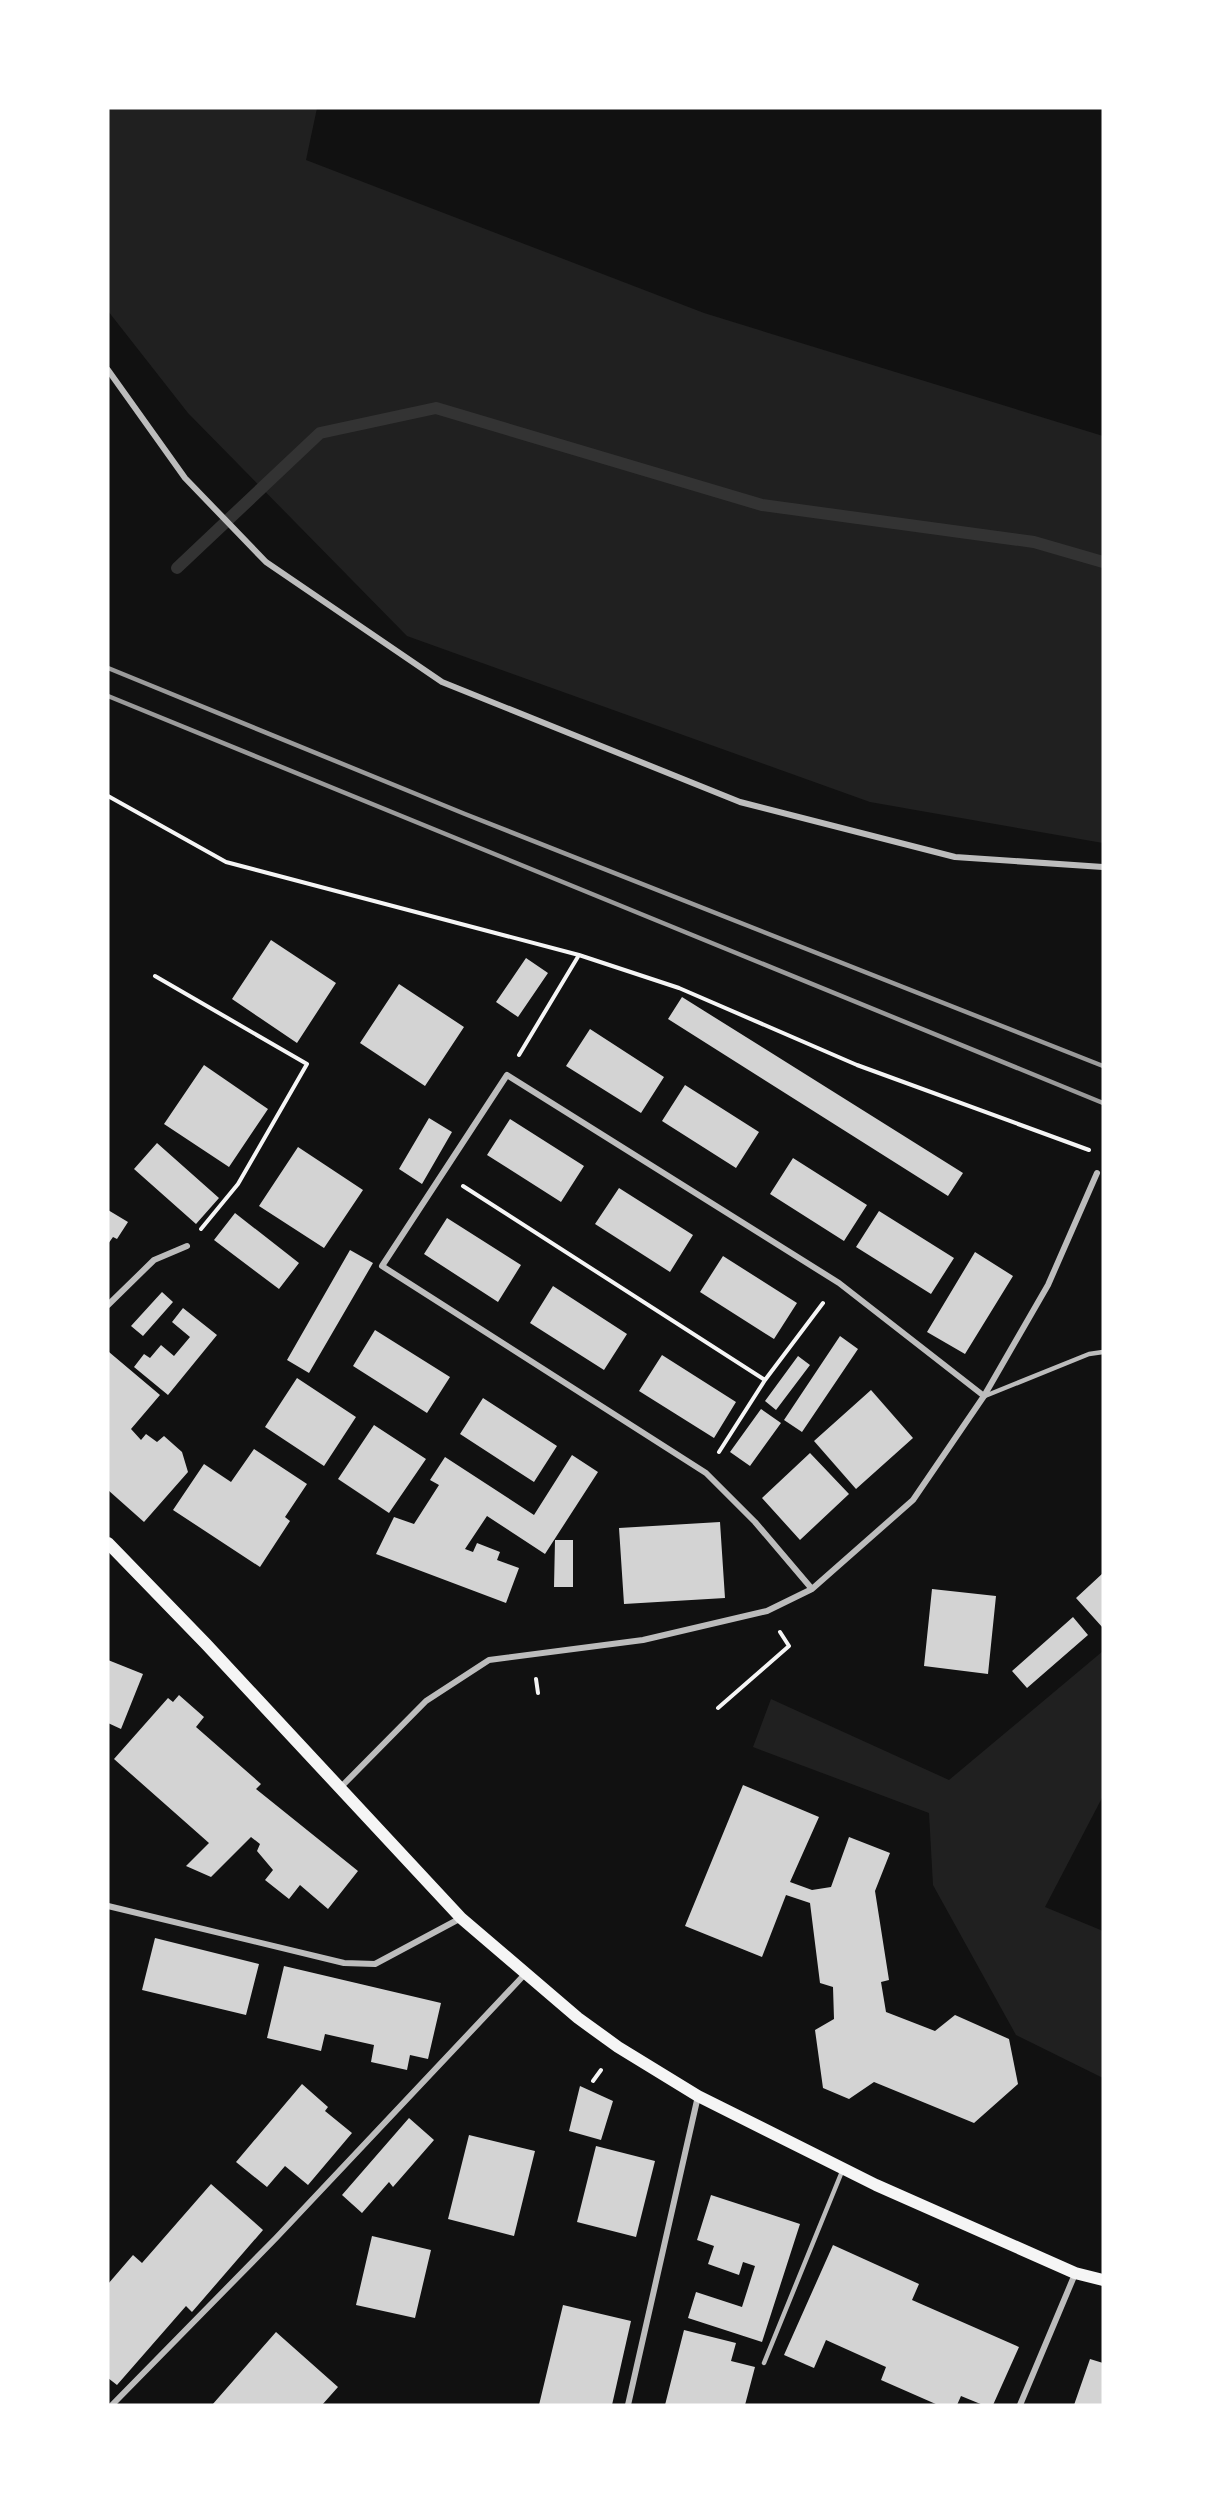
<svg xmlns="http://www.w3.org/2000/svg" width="1211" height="2513" viewBox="0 0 1211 2513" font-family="'Nunito Sans',sans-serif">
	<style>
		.green { fill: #202020 }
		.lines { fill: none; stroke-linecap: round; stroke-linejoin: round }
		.stream { stroke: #333; stroke-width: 12 }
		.building { fill: #d3d3d3 }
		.path { stroke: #f5f5f5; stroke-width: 4 }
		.service { stroke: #bcbcbc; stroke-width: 4.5 }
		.minor { stroke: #bcbcbc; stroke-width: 6 }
		.secondary { stroke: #f5f5f5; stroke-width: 12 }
		.rail { stroke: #9a9a9a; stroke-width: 4.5 }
	</style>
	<rect width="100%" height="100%" fill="#111"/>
	<path class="green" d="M108,108h209l-11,52 398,153 399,123v407l-233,-41 -463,-166 -219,-223 -80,-102z
		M1103,1651v145l-58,111 58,24v147l-87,-43 -83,-150 -4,-72 -176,-66 18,-48 178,81z"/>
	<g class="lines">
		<path class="stream" d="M177,568l143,-135 116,-25 326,97 272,37 69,20"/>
	</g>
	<path class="building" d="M271,940l65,43 -39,60 -65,-44z
		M526,958l22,15 -30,44 -22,-15z
		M399,984l65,43 -39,59 -65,-43z
		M682,997l281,176 -15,23 -280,-177z
		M590,1029l74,48 -23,36 -75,-47z
		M204,1065l64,44 -39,58 -65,-43z
		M685,1085l74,47 -23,36 -74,-47z
		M429,1118l23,14 -30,52 -23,-15z
		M510,1119l74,47 -23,36 -74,-47z
		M157,1143l62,55 -23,26 -62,-55z
		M298,1147l65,43 -39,58 -65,-42z
		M793,1158l74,47 -23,36 -74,-47z
		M619,1188l74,47 -23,37 -75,-48z
		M108,1210l20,12 -11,17 -4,-2 -5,7z
		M879,1211l75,47 -23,36 -75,-47z
		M235,1213l64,50 -20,26 -65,-49z
		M447,1218l74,47 -23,37 -74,-48z
		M350,1250l23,13 -64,110 -22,-13z
		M975,1252l38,24 -48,78 -38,-22z
		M723,1256l74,47 -23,36 -74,-47z
		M553,1286l74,48 -23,36 -74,-47z
		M162,1292l11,10 -30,34 -12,-10z
		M183,1308l34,27 -49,60 -34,-28 10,-13 6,4 11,-13 13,11 16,-19 -18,-15z
		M375,1330l75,47 -23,36 -74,-47z
		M840,1336l18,13 -56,83 -18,-12z
		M109,1352l51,43 -29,34 10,11 5,-6 11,8 7,-6 18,16 6,20 -44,50 -36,-32z
		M662,1355l74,47 -22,36 -75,-47z
		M798,1356l12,9 -34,45 -11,-9z
		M297,1378l59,39 -32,49 -59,-39z
		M871,1390l42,48 -57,51 -42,-48z
		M483,1398l74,48 -23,36 -74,-48z
		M761,1409l20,14 -31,43 -20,-14z
		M374,1425l52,34 -37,54 -51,-34z
		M254,1449l53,35 -22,33 5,4 -30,46 -87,-57 31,-46 27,18z
		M810,1453l39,41 -49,46 -38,-42z
		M572,1455l26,17 -53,82 -58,-38 -22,33 8,3 4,-9 23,9 -3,8 22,8 -13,35 -130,-49 18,-37 20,7 25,-39 -9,-5 15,-23 89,58z
		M720,1522l5,76 -101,6 -5,-76z
		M555,1540h18v47h-19z
		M1103,1573v55l-27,-30z
		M932,1589l64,7 -8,78 -64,-8z
		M1073,1617l15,18 -61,53 -15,-17z
		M108,1660l35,14 -22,55 -13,-6z
		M179,1695l25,22 -8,10 65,57 -5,5 102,82 -30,38 -28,-24 -11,14 -24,-19 8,-10 -16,-19 3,-7 -9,-7 -40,40 -25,-11 23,-23 -95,-84 54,-61 5,4z
		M743,1785l76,32 -29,65 22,8 19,-3 18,-50 41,16 -15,38 14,89 -8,2 5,30 49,19 20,-16 54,24 9,45 -44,39 -100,-41 -25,17 -26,-11 -8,-58 19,-11 -1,-32 -13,-4 -10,-80 -24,-8 -24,62 -77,-31z
		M155,1938l104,26 -13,51 -104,-25z
		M284,1966l157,37 -13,56 -18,-4 -3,15 -36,-8 3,-17 -49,-11 -4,17 -54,-13z
		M302,2084l26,23 -3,4 27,22 -44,52 -23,-19 -18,21 -31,-25z
		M580,2086l33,15 -12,39 -32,-9z
		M409,2118l25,22 -41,47 -4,-5 -27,31 -20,-18z
		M469,2135l66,16 -21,85 -66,-17z
		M596,2146l59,15 -19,76 -59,-15z
		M211,2184l52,46 -71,82 -6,-6 -69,79 -9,-7v-94l25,-29 9,8z
		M711,2195l89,29 -38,118 -74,-24 8,-26 46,15 13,-41 -12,-4 -4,13 -31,-11 6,-18 -17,-6z
		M372,2236l59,14 -16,68 -59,-13z
		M833,2245l86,39 -7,16 107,47 -26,58h-10l-22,-9 -4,9h-19l-57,-25 5,-13 -60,-27 -12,28 -30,-13z
		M563,2305l68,16 -19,84h-73z
		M684,2330l52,13 -5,18 24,6 -10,38h-80z
		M276,2332l62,55 -16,18h-110z
		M1090,2359l13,4v42h-29z"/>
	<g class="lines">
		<path class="path" d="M108,796l118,66 353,93 100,33 178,77 232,85
			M155,976l152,88 -69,120 -37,45
			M519,1055l60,-100
			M463,1186l302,194
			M719,1452l46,-72 58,-77
			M536,1679l2,14
			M718,1708l71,-62 -9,-14
			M593,2081l8,-11"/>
		<path class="service" d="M985,1396l104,-42 14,-2
			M764,2363l79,-194"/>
		<path class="minor" d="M108,370l77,108 81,84 176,120 298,120 215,55 148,10
			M108,1305l46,-45 33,-14
			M812,1589l-57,-67 -49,-49 -324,-207 125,-191 332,208 145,113
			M339,1789l87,-88 63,-41 154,-20 124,-29 45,-22 101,-89 71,-104 64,-111 49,-112
			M108,1906l236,57 31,1 86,-46
			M112,2405l164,-167 249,-264
			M628,2405l70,-309
			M1020,2405l55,-131"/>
		<path class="secondary" d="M108,1543l98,101 255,274 117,100 40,29 80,49 178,89 199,88 28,7"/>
		<path class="rail" d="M108,668l357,146 638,252
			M108,696l995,407"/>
	</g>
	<rect width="1211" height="2513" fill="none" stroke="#ffffff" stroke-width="219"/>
</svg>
